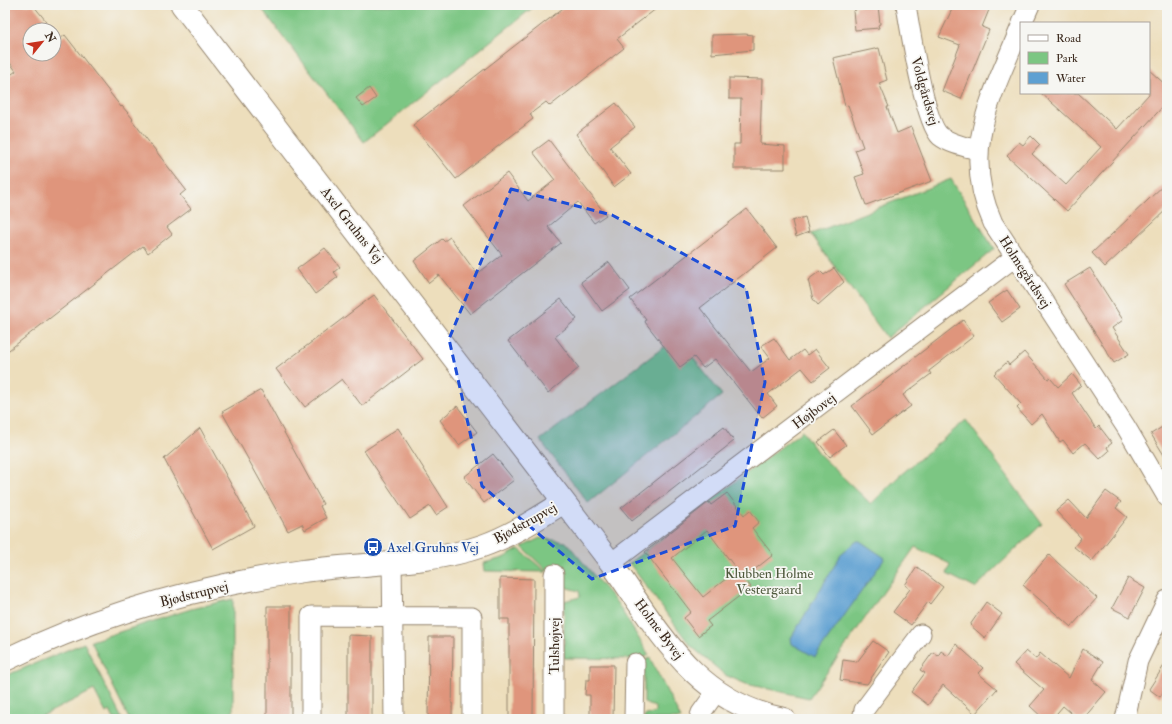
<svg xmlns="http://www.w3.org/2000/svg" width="1172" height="724" viewBox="0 0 1172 724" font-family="'IM FELL Double Pica',serif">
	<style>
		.green { fill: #7cc683; stroke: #5c7850 }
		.water { fill: #5ea0d2; stroke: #4c6578 }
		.building { fill: #df957c; fill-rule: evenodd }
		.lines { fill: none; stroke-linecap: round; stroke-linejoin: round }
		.minor-casing { stroke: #94846d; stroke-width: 21 }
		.tertiary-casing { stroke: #94846d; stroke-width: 24 }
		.minor { stroke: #fff; stroke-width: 19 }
		.tertiary { stroke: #fff; stroke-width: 22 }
		.marked { fill: #1d4ed8; fill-opacity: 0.2; stroke: #1d4ed8; stroke-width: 3; stroke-dasharray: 8 5; stroke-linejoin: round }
		.labels { text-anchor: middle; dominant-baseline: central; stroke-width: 3.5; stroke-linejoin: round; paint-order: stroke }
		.street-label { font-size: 14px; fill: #3b2a1e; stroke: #f6f6f2 }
		.transit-label { font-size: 14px; fill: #164399; stroke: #f6f6f2; text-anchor: start }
		.park-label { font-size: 14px; fill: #4e593c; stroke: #f6f6f2 }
	</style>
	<rect width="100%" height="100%" fill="#f6f6f2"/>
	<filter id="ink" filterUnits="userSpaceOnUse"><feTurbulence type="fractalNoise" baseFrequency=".025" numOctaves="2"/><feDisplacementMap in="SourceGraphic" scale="8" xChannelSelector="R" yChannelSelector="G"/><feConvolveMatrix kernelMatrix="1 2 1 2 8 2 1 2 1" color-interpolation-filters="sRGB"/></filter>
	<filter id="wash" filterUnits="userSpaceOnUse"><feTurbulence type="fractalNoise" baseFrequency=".012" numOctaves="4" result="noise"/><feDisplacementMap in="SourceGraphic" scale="16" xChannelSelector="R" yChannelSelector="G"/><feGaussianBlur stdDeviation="0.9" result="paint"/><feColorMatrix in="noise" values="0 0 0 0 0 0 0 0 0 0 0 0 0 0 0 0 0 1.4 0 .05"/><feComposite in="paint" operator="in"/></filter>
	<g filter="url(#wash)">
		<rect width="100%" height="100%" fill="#eddebc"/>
		<path class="green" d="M259,5h277l-172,137z
			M951,179l43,70 -107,89 -76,-104z
			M677,337l45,58 -134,108 -48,-63z
			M966,420l76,104 -67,64 -28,-14 3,-10 -35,-17 -106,151 -63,-14 -21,-9 -35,-30 -61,-82 173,-132 16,22 53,51 27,-27z
			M540,538l26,4 51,61 32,52 -8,4 -77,-1v-57l16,-4 -1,-6 -15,-4 -3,-16h-14l-25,-24z
			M519,549l27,23 -61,-1 -1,-8 19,-5z
			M233,599v120h-104l-38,-78 100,-32z
			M84,643l38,76h-8l-4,-8 -4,2 -12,-23 -58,29h-31v-43z
			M650,658l31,61h-37v-3l11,-4v-5l-11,-4v-38l-2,-3z"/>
		<path class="water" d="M857,541h3l25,17 -70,99 -23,-13 -1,-6 51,-85z"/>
		<g id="blocks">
			<path class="building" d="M5,5h28l13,16 -12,9h-4v3l-7,6 7,9v6h24v-10l11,-9 56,72 1,-1 11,13 -1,1 54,70 -6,5 11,14 -24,18 5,7 -24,19 -5,-7 -138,107v-274l11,-8 -11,-15z
				M567,5h94l-44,34 7,9 -74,58 -4,-4 -16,12 3,5 -77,60 -43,-54z
				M868,5h10l2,19 -2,1 1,3 -24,2 -2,-19 3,-1v-4z
				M954,5h37l-9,22 7,3 -28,69 -19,-8 18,-46 -21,-8z
				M745,34l8,1v15l-41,4v-19z
				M879,48l8,32 -8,3 10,24h-2l10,26 14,-6 21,54 -66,24 -11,-28 9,-3 -9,-24 8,-3 -15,-42 -3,1 -12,-48z
				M1149,70l18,16v16l-100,109 -60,-55 12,-14 4,3 8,-9 9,9 -8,9 34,31 35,-38 -60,-54h37l39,36 32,-35z
				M729,78l33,1 -2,65 25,2v23h-51v-25h6l1,-45h-12z
				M369,88l7,10 -13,9 -7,-9z
				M616,103l19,24 -25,20 21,27 -17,13 -38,-53z
				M549,140l57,75 -12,8 -16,-21 -30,25 13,16 -91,71 -31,-39 -10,8 -15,-22 28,-22 2,2 6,-4 27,37 25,-19 -38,-49 43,-33 21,28 27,-21 -22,-28z
				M1167,182v27l-62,58 -13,-14z
				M747,209l30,39 -77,60 51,64 19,-14 -9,-12 13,-8 16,22 13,-10 4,5 8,-6 15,19 -17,13 -11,-13 -34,26 9,12 -15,12 -47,-59 -12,9 -9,-11 -14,10 -35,-45 1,-2 -16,-21z
				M805,217l4,15 -13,5 -4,-16z
				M325,248l15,19 -6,5 4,5 -23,17 -18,-25z
				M609,262l21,28 -28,21 -21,-29z
				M834,268l10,14 -26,23 -5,-6 -5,-19 12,-9 4,4z
				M1090,268l33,52 -11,8 17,26 -15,9 -50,-79z
				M1007,290l13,19 -18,13 -14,-19z
				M374,295l49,64 -61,47 -20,-27 -37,28 -29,-38z
				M561,299l16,20 -22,18 24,31 -31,25 -40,-52z
				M963,320l11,16 -45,35 2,3 -28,21 8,11 -38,28 -21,-28z
				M1024,352l24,27 2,-1 8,9 14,-13 9,11 -9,8 24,36 3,-3 13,17 -5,4 2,4 -9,8 -15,-16 -12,10 -10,-13 -3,2 -18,-28 -11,10 -14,-16 4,-4 -27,-30 13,-12 2,3z
				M261,390l62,114 -3,2 6,12 -21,12 -3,-6 -14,7 -66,-119z
				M457,406l20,26 -18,13 -19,-25z
				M1167,424v36l-16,-26z
				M724,427l10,14 -102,80 -11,-13z
				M200,428l54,98 -41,23 -49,-90z
				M398,428l50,79 -12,8 -6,-9 -20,13 -46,-68z
				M834,430l12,15 -16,12 -12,-15z
				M493,454l21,26 -30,23 -20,-26z
				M1106,491l15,11 -5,6 11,9 -35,44 -18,-14 7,-9 -25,-27 13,-11 17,18z
				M727,493l17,22 6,-5 9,12 -7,6 21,27 -29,23 7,9 -44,34 4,5 -13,10 -14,-18 7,-6 -46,-60 64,-50 2,3zM707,530l30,40 -34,27 -31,-39z
				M1049,555l48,43 -26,29 -48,-42z
				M917,567l26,20 -13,17 -2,-2 -17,23 -18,-13 17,-23 -5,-4z
				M500,578l34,1 -1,140h-24v-100h-9z
				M1128,578l17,10 -15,29 -18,-9z
				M986,602l16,12 -17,24 -15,-13z
				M267,606h24v113h-24z
				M348,635l24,1v83h-24z
				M429,637h24l-1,82h-24z
				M873,641l16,11 -22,32 -27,-4 3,-20 14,2z
				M956,644l27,24 -5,5 19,16 -22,25 -32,-29 -15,20 -17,-13 14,-19 -5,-3 13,-18 5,4 3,-5 7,5z
				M1083,649l20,13 -11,18 14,12 -23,27h-5l-15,-13 -11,13h-8l-14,-13 14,-16 -30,-26 12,-13 10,8 4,-6 29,25z
				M1167,661v25l-7,11 -11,-8z
				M590,665h24l-1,54h-23v-24h-5l1,-15h4z"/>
		</g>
	</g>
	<g filter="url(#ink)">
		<use href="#blocks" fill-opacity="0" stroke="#94846d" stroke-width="1"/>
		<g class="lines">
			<defs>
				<path id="minor" d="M906,5c4,24 19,118 34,131 10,8 26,11 38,14
					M1022,23l8,-18
					M1021,26c-28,70 -62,122 -28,197l133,204 41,70
					M392,561l2,158
					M611,563l404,-306
					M311,719v-103l161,1v102
					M554,719v-145
					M634,719l1,-56
					M699,719l2,-6 15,-21
					M862,719l2,-9 57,-76
					M1125,719l13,-58 29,-61"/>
				<path id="tertiary" d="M182,5l429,558c48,68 85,140 173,156
					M5,660c92,-45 196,-74 298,-89 56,-8 125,-6 179,-25 29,-10 56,-28 82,-44"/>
			</defs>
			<use href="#minor" class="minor-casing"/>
			<use href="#tertiary" class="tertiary-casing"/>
			<use href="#minor" class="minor"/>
			<use href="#tertiary" class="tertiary"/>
		</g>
	</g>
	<path class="marked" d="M511,189l101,26 134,73 19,94 -30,144 -143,53 -110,-93 -33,-147z"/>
	<defs>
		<symbol id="bus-disc" viewBox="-11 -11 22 22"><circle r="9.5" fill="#1a4fb4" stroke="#f6f6f2"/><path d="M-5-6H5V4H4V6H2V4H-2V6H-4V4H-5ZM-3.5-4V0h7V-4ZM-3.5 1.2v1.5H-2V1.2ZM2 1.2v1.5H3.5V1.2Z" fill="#fff"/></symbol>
	</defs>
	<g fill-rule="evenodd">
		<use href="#bus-disc" x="362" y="536" width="22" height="22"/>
	</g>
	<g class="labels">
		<g class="street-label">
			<text transform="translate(925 91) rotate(74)">Voldgårdsvej</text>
			<text transform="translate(352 225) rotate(52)">Axel Gruhns Vej</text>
			<text transform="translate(1025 272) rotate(57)">Holmegårdsvej</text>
			<text transform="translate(814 411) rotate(-37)">Højbovej</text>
			<text transform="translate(525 523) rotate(-29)">Bjødstrupvej</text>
			<text transform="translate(194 594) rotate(-14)">Bjødstrupvej</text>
			<text transform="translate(659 629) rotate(53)">Holme Byvej</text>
			<text transform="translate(554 646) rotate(-90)">Tulshøjvej</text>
		</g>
		<g class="transit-label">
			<text x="387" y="547">Axel Gruhns Vej</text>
		</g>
		<g class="park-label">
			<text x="769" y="573">Klubben Holme<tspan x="769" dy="16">Vestergaard</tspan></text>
		</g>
	</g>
	<rect width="1172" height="724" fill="none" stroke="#f6f6f2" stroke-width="20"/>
	<rect x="1020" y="22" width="130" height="72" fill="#f6f6f2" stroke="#aba49d"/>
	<rect x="1028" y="35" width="20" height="6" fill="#ffffff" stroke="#aba49d"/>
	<text x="1056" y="42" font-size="12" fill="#3b2a1e">Road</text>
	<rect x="1028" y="52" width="20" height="12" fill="#7cc683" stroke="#aba49d"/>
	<text x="1056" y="62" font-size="12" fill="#3b2a1e">Park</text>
	<rect x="1028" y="72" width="20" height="12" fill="#5ea0d2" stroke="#aba49d"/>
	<text x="1056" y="82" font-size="12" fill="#3b2a1e">Water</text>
	<g transform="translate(42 42) rotate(60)"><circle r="19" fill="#f6f6f2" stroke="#aba49d"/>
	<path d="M0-3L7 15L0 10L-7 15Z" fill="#c8321e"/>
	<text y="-6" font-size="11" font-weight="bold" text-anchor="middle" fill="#3b2a1e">N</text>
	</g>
</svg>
